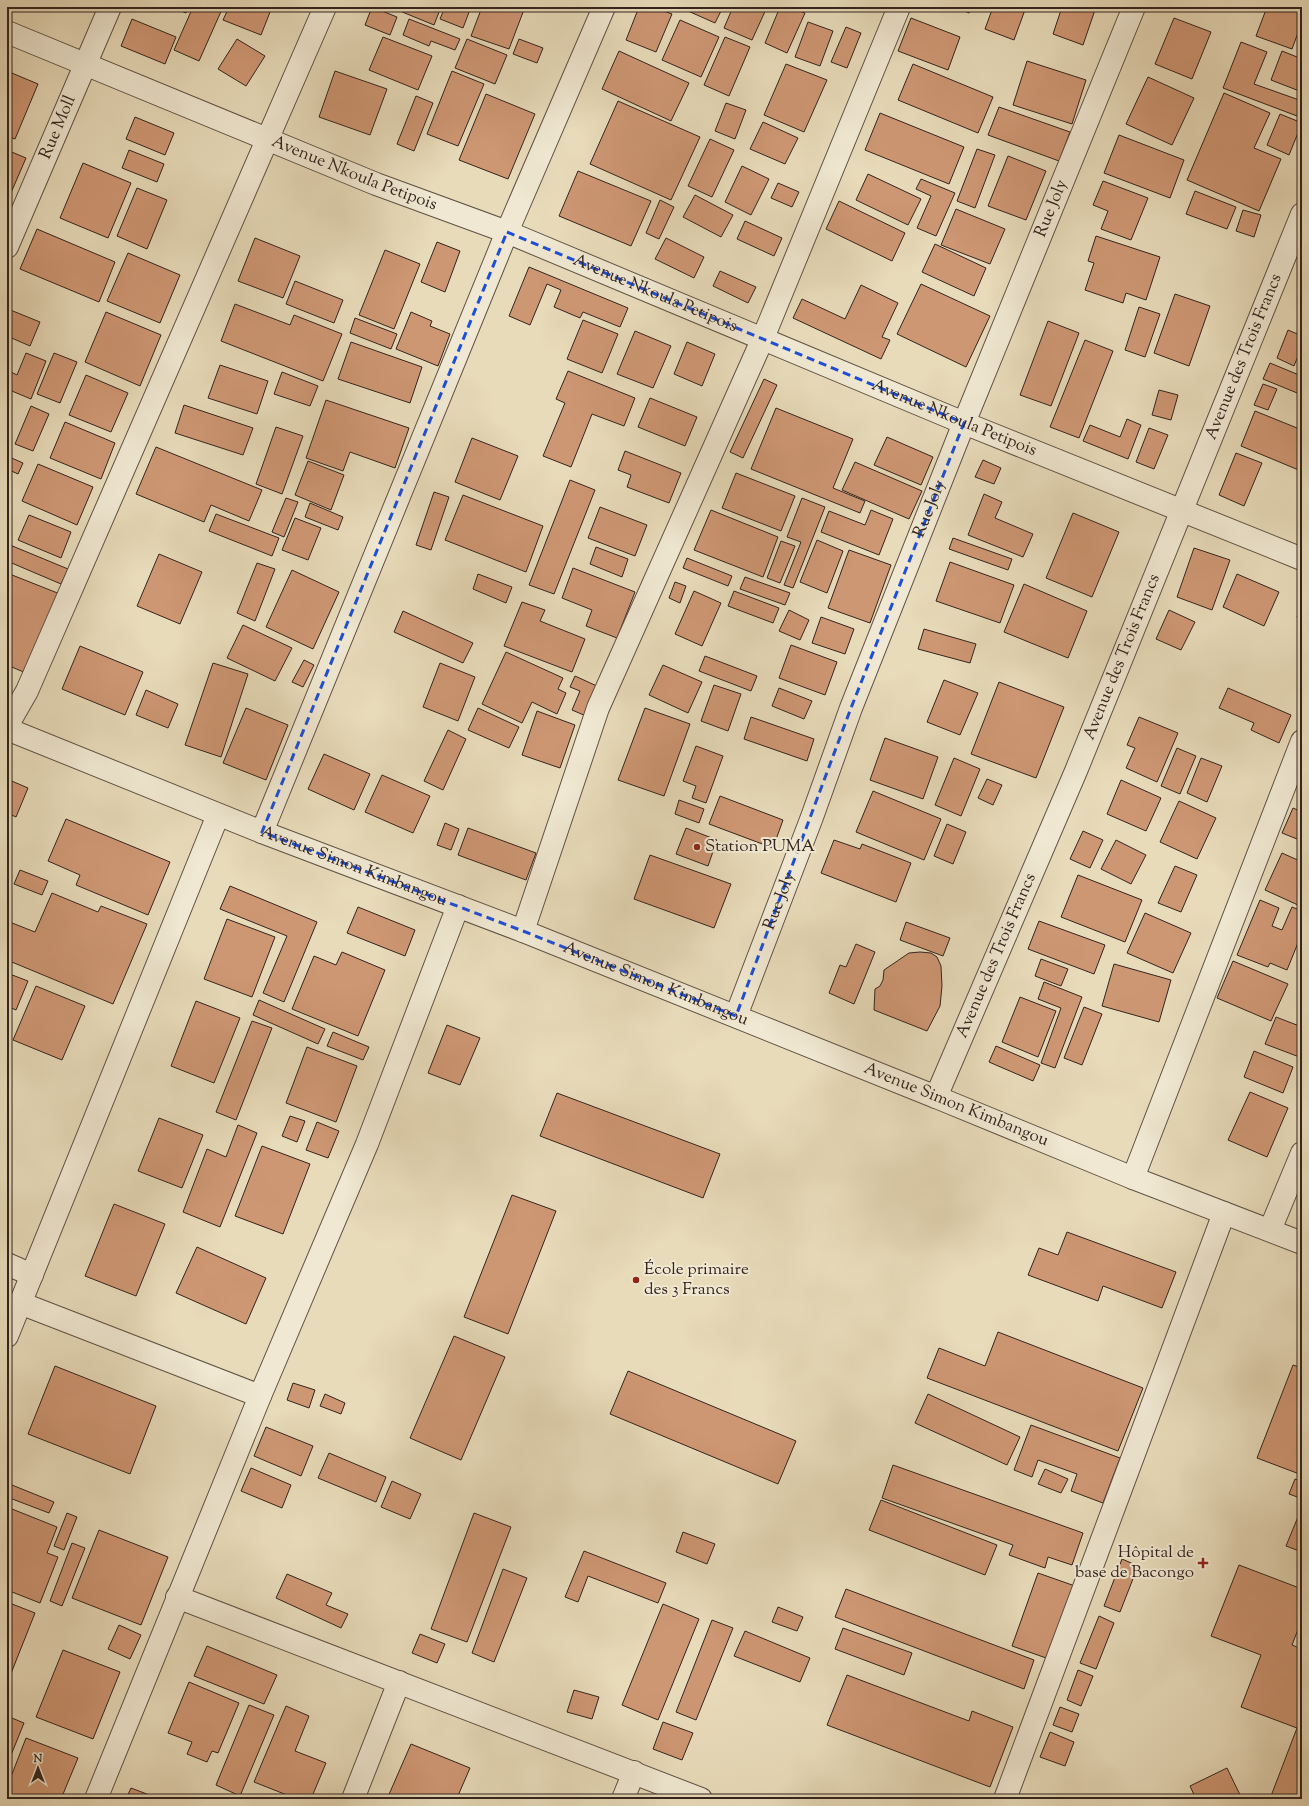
<svg xmlns="http://www.w3.org/2000/svg" width="1309" height="1806" viewBox="0 0 1309 1806" font-family="'Sorts Mill Goudy',serif">
	<style>
		.building { fill: #ce9774; stroke: #33241e }
		.lines { fill: none; stroke-linecap: round; stroke-linejoin: round }
		.minor-casing { stroke: #605245; stroke-width: 24 }
		.tertiary-casing { stroke: #605245; stroke-width: 24 }
		.minor { stroke: #f0e8d2; stroke-width: 22 }
		.tertiary { stroke: #f0e8d2; stroke-width: 22 }
		.marked { fill: none; stroke: #1d4ed8; stroke-width: 3; stroke-dasharray: 8 5; stroke-linejoin: round }
		.poi-dot { fill: #8f2418; stroke: #f0e8d2; stroke-width: 1.5 }
		.labels { text-anchor: middle; dominant-baseline: central; stroke-width: 4; stroke-linejoin: round; paint-order: stroke }
		.street-label { font-size: 17px; fill: #33241e; stroke: #f0e8d2 }
		.poi-label { font-size: 17px; fill: #33241e; stroke: #f0e8d2; text-anchor: start }
	</style>
	<rect width="100%" height="100%" fill="#e8dbba"/>
	<filter id="stains"><feTurbulence type="fractalNoise" baseFrequency=".005" numOctaves="4"/><feColorMatrix values="0 0 0 0 .2 0 0 0 0 .09 0 0 0 0 .02 0 0 0 .5 -.17"/></filter>
	<radialGradient id="worn" r=".72"><stop offset=".6" stop-color="#630" stop-opacity="0"/><stop offset="1" stop-color="#630" stop-opacity=".3"/></radialGradient>
	<path class="building" d="M171,7h17l-2,6z
		M193,7h30l-24,54 -25,-11z
		M229,7h43l-11,28 -38,-15z
		M372,7l25,10 -7,18 -25,-10z
		M390,7h51l-7,18z
		M445,7h26l-8,21 -23,-9z
		M482,7h43l-16,42 -38,-13z
		M639,7h14l19,7 -16,38 -30,-12z
		M679,7h44l-8,16z
		M733,7h34l-15,33 -28,-12z
		M780,7h9l16,6 -18,40 -22,-10z
		M955,7h17l-3,6z
		M993,7h33l-12,33 -29,-11z
		M1062,7h34l-13,38 -30,-11z
		M1267,7h30l5,2v13l-10,27 -36,-13z
		M911,18l49,19 -12,33 -50,-19z
		M1174,18l37,14 -19,47 -37,-15z
		M132,19l44,18 -11,27 -44,-18z
		M409,19l51,20 -5,11 -24,-9 -2,5 -26,-11z
		M680,20l39,17 -18,40 -39,-17z
		M808,22l25,9 -13,35 -25,-9z
		M846,27l15,6 -14,35 -16,-6z
		M383,37l49,19 -14,34 -49,-20z
		M725,37l25,10 -21,49 -25,-11z
		M237,39l28,17 -19,30 -28,-17z
		M467,39l40,16 -12,29 -40,-16z
		M519,39l24,9 -6,15 -24,-9z
		M1241,42l26,10 -13,32 48,17 -5,15 -74,-28z
		M619,51l70,32 -18,38 -69,-32z
		M1282,51l20,8v33l-31,-12z
		M1027,61l59,19 -14,44 -59,-19z
		M786,64l41,16 -23,52 -40,-17z
		M913,64l80,33 -15,36 -80,-33z
		M7,71l31,13 -23,55 -8,-3z
		M335,71l52,18 -17,46 -51,-18z
		M452,71l32,13 -26,62 -31,-12z
		M1148,77l46,21 -22,47 -46,-21z
		M1224,93l46,20 -16,35 27,11 -22,52 -72,-31z
		M486,94l49,20 -27,65 -49,-19z
		M416,96l17,7 -19,48 -17,-7z
		M618,101l82,36 -29,63 -81,-36z
		M726,103l20,7 -11,29 -20,-8z
		M999,107l71,25 -11,29 -71,-26z
		M880,113l84,34 -15,37 -84,-34z
		M1280,114l22,9 -13,32 -22,-10z
		M135,117l39,16 -9,22 -39,-16z
		M763,122l35,16 -13,26 -35,-15z
		M1119,135l65,25 -14,38 -66,-25z
		M710,139l24,11 -22,47 -24,-11z
		M977,149l18,6 -20,53 -18,-7z
		M7,150l19,8 -19,44z
		M129,150l35,14 -7,18 -35,-14z
		M1008,156l38,15 -20,49 -38,-14z
		M83,163l48,20 -23,55 -48,-20z
		M742,166l27,13 -18,36 -26,-13z
		M578,171l73,30 -20,45 -72,-30z
		M868,174l53,25 -13,26 -52,-25z
		M921,179l34,14 -19,43 -19,-8 14,-32 -15,-7z
		M1103,181l45,17 -17,42 -30,-11 7,-18 -15,-6z
		M778,183l21,9 -7,15 -21,-9z
		M137,188l30,12 -20,49 -30,-13z
		M1195,191l41,16 -9,22 -41,-15z
		M695,195l38,20 -12,22 -38,-20z
		M660,200l14,7 -15,32 -13,-6z
		M839,201l66,32 -13,28 -66,-32z
		M956,209l49,20 -15,35 -49,-19z
		M1243,210l18,5 -7,22 -18,-6z
		M745,221l37,17 -8,18 -37,-17z
		M37,229l78,33 -16,40 -79,-33z
		M1096,236l64,21 -14,43 -20,-7 -3,10 -38,-13 9,-27 -6,-2z
		M255,238l45,18 -17,42 -45,-17z
		M666,238l38,19 -10,21 -39,-19z
		M437,242l23,9 -15,41 -24,-10z
		M935,244l51,24 -12,28 -52,-24z
		M385,250l35,14 -26,65 -35,-14z
		M128,253l52,22 -20,48 -53,-22z
		M529,267l99,41 -8,19 -37,-15 -3,6 -26,-11 7,-17 -14,-6 -17,41 -21,-9z
		M720,271l36,16 -8,16 -35,-17z
		M295,281l48,19 -9,23 -48,-19z
		M921,284l69,32 -24,51 -69,-33z
		M861,285l37,18 -16,34 8,3 -9,19 -88,-41 9,-19 43,20z
		M1175,294l35,12 -21,60 -35,-13z
		M235,304l55,21 4,-10 48,19 -19,47 -102,-40z
		M1139,307l21,7 -15,43 -20,-7z
		M8,309l32,13 -10,24 -23,-10z
		M106,312l55,23 -21,51 -55,-24z
		M411,312l21,9 -2,5 20,8 -12,32 -42,-17z
		M355,318l42,16 -6,15 -41,-16z
		M583,320l35,14 -16,39 -35,-14z
		M1048,321l31,12 -28,73 -31,-11z
		M1288,330l14,6v10l-8,20 -17,-8z
		M635,331l36,15 -18,42 -36,-14z
		M1085,340l28,11 -34,87 -29,-11z
		M351,342l71,25 -12,36 -72,-24z
		M687,342l28,12 -13,32 -28,-12z
		M26,353l20,8 -15,38 -24,-10v-19l10,5z
		M54,353l23,9 -17,41 -23,-9z
		M1270,363l29,12 3,-8v28l-39,-16z
		M220,365l48,16 -11,33 -49,-16z
		M568,371l67,27 -11,28 -32,-12 -21,53 -28,-11 22,-53 -9,-4z
		M282,372l36,14 -8,20 -36,-12z
		M86,375l42,18 -17,39 -42,-17z
		M764,379l13,6 -34,73 -13,-6z
		M1263,384l14,5 -9,21 -14,-5z
		M1159,390l19,5 -7,25 -19,-5z
		M650,398l47,19 -12,29 -47,-19z
		M326,400l83,28 -14,40 -45,-16 -7,19 -37,-13z
		M184,405l69,23 -10,27 -68,-22z
		M31,406l18,8 -16,37 -18,-7z
		M776,408l77,31 -20,49 32,13 -5,12 -109,-44z
		M1255,411l47,19 -1,41 -60,-25z
		M1127,419l14,6 -13,34 -45,-18 7,-16 30,12z
		M65,422l50,21 -14,36 -51,-21z
		M276,427l27,9 -21,58 -26,-10z
		M1149,428l19,7 -14,34 -18,-7z
		M887,437l46,20 -12,28 -47,-20z
		M472,438l46,18 -18,44 -45,-18z
		M156,447l106,43 -13,31 -38,-16 -7,17 -68,-28z
		M625,451l56,22 -12,30 -42,-16 4,-12 -13,-5z
		M1236,453l26,10 -18,43 -25,-11z
		M7,456l16,7 -5,11 -11,-5z
		M983,460l18,8 -7,16 -19,-7z
		M308,461l36,14 -13,35 -36,-15z
		M855,462l67,29 -13,28 -67,-29z
		M38,464l55,23 -16,38 -55,-24z
		M736,473l59,23 -14,35 -59,-23z
		M570,480l25,10 -41,104 -25,-9z
		M434,492l15,5 -18,53 -15,-5z
		M984,494l18,8 -7,16 38,16 -10,23 -55,-22z
		M463,495l80,31 -17,46 -81,-32z
		M286,498l12,4 -14,35 -12,-5z
		M802,498l23,9 -32,81 -9,-3 17,-43 -14,-5z
		M310,503l33,14 -5,13 -33,-13z
		M600,507l47,18 -12,31 -47,-18z
		M711,510l67,27 -15,40 -69,-27z
		M871,510l22,9 -14,36 -58,-23 8,-21 36,14z
		M1073,513l46,19 -27,65 -46,-19z
		M216,514l63,24 -7,18 -63,-25z
		M29,515l42,17 -10,26 -43,-18z
		M295,518l26,10 -13,32 -26,-10z
		M953,538l59,21 -4,11 -59,-21z
		M817,540l26,11 -16,42 -27,-11z
		M781,541l14,5 -15,37 -13,-5z
		M10,545l58,24 -7,15 -54,-23v-9z
		M596,547l32,12 -6,18 -32,-13z
		M1194,548l36,12 -18,50 -35,-13z
		M849,550l42,15 -21,58 -42,-15z
		M159,554l43,18 -22,52 -43,-18z
		M687,558l45,18 -4,10 -45,-18z
		M950,562l64,23 -14,38 -64,-22z
		M257,563l18,6 -20,52 -18,-8z
		M573,568l62,24 -18,46 -31,-12 6,-16 -30,-12z
		M292,570l47,22 -26,57 -47,-22z
		M7,573l53,21 -34,79 -19,-8z
		M478,574l34,13 -6,16 -33,-14z
		M1237,574l42,18 -15,34 -41,-19z
		M745,577l45,16 -5,12 -45,-16z
		M675,582l11,4 -6,17 -11,-5z
		M1024,584l63,27 -19,47 -64,-26z
		M694,591l27,12 -19,43 -27,-12z
		M734,591l45,17 -6,15 -45,-17z
		M522,602l23,8 -5,11 45,18 -13,33 -68,-26z
		M1302,605v15l-5,-3z
		M789,610l20,10 -9,20 -21,-9z
		M1169,610l26,12 -14,28 -25,-11z
		M403,611l70,32 -10,20 -69,-31z
		M821,617l33,12 -9,25 -33,-11z
		M243,625l49,23 -17,33 -48,-23z
		M924,629l52,15 -6,19 -52,-14z
		M791,645l46,17 -12,33 -46,-17z
		M80,646l63,26 -18,43 -63,-26z
		M506,652l57,26 -5,11 8,4 -9,21 -25,-12 -10,21 -40,-19z
		M705,656l52,20 -6,15 -52,-20z
		M304,660l10,5 -11,22 -11,-5z
		M213,663l35,11 -27,83 -36,-12z
		M440,663l35,14 -17,44 -35,-14z
		M663,665l39,17 -14,31 -39,-18z
		M575,676l24,11 -13,29 -14,-6 8,-19 -10,-4z
		M944,680l34,13 -18,42 -33,-13z
		M999,682l65,25 -28,71 -65,-24z
		M714,685l27,9 -13,37 -27,-10z
		M779,688l33,13 -8,18 -32,-13z
		M1228,688l63,27 -12,28 -28,-13 3,-7 -35,-15z
		M146,690l32,14 -10,24 -32,-13z
		M246,708l42,17 -22,55 -43,-17z
		M478,708l41,19 -10,21 -41,-18z
		M645,708l45,16 -26,72 -46,-16z
		M537,711l38,14 -15,43 -38,-13z
		M751,717l63,22 -7,22 -63,-22z
		M1139,717l39,16 -21,49 -31,-14 9,-20 -8,-3z
		M448,730l18,9 -23,51 -19,-9z
		M885,738l53,19 -15,42 -53,-19z
		M696,746l27,10 -17,47 -14,-5 4,-12 -13,-5z
		M1177,748l19,8 -16,38 -19,-8z
		M324,754l46,20 -16,36 -46,-21z
		M954,758l26,11 -19,47 -26,-11z
		M1201,758l21,8 -15,36 -20,-9z
		M382,775l48,21 -17,37 -48,-21z
		M7,779l21,9 -12,29 -9,-4z
		M987,779l15,6 -9,20 -15,-7z
		M1121,780l40,18 -15,33 -39,-17z
		M873,791l68,28 -17,41 -68,-28z
		M720,796l63,24 -10,28 -64,-24z
		M679,800l25,9 -5,14 -24,-9z
		M1179,801l37,17 -19,41 -37,-17z
		M1293,808l9,4v29l-20,-8z
		M66,819l104,43 -22,53 -72,-30 4,-10 -32,-14z
		M445,823l14,6 -8,21 -14,-5z
		M947,824l19,8 -13,32 -19,-8z
		M468,828l68,25 -10,27 -68,-25z
		M686,828l31,12 -9,26 -32,-12z
		M1083,831l20,9 -13,28 -20,-9z
		M834,840l26,9 2,-5 49,19 -15,39 -75,-29z
		M1116,840l30,15 -15,29 -30,-15z
		M1282,853l20,9v35l-4,8 -33,-15z
		M650,855l81,29 -17,44 -80,-29z
		M1175,866l22,9 -16,37 -23,-9z
		M20,870l28,11 -6,14 -28,-11z
		M1078,875l64,25 -17,42 -64,-25z
		M230,886l87,36 -33,80 -21,-9 24,-57 -67,-27z
		M52,893l46,19 3,-6 46,18 -34,80 -106,-44v-39l28,11z
		M1260,900l19,8 -7,18 10,4 10,-23 10,4v22l-15,37 -17,-7 -2,4 -31,-12z
		M358,907l57,23 -10,26 -58,-23z
		M1145,913l46,20 -18,40 -46,-20z
		M227,919l48,18 -23,60 -48,-18z
		M1039,921l66,24 -11,29 -66,-25z
		M906,922l44,16 -7,18 -43,-16z
		M856,944l19,8 -21,52 -25,-11 11,-28 6,2z
		M342,952l43,18 -27,66 -66,-27 22,-53 22,9z
		M920,952l11,1 6,4 4,9 1,20 -2,20 -13,25 -53,-21 1,-21 5,-3 3,-6 1,-10 25,-17z
		M1041,959l27,10 -7,17 -26,-10z
		M1233,961l55,23 -17,37 -54,-23z
		M1114,964l57,16 -12,42 -57,-16z
		M7,973l21,8 -12,29 -9,-4z
		M1044,982l38,15 -27,71 -14,-5 20,-55 -23,-9z
		M36,986l49,20 -23,54 -49,-20z
		M1020,997l36,14 -18,46 -36,-15z
		M259,1000l66,29 -7,15 -65,-29z
		M196,1001l44,17 -26,65 -43,-17z
		M1084,1007l18,7 -20,51 -18,-7z
		M1276,1017l26,10v31l-37,-14z
		M252,1021l20,7 -36,92 -20,-8z
		M447,1025l33,13 -20,47 -32,-12z
		M333,1032l36,15 -6,13 -36,-14z
		M996,1046l44,19 -7,16 -44,-19z
		M307,1047l50,19 -21,56 -50,-19z
		M1254,1051l39,16 -10,26 -39,-16z
		M1250,1092l38,16 -21,49 -39,-17z
		M557,1093l163,61 -17,44 -163,-62z
		M290,1116l15,5 -8,21 -15,-6z
		M159,1118l44,17 -21,53 -44,-17z
		M317,1122l22,9 -11,27 -22,-8z
		M238,1125l19,8 -37,94 -37,-15 24,-63 19,8z
		M262,1146l48,18 -27,70 -48,-18z
		M512,1195l44,16 -48,123 -44,-17z
		M114,1204l51,20 -29,72 -51,-20z
		M1067,1232l109,40 -14,36 -59,-22 -5,15 -70,-26 11,-27 19,7z
		M197,1247l69,31 -20,46 -70,-31z
		M998,1332l145,56 -25,63 -191,-73 12,-30 46,18z
		M454,1336l51,21 -44,103 -51,-22z
		M1293,1365l9,3v107l-45,-17z
		M55,1366l101,40 -26,68 -102,-40z
		M628,1371l168,70 -18,43 -168,-70z
		M293,1383l22,7 -6,18 -22,-8z
		M325,1394l20,9 -4,11 -21,-8z
		M928,1394l92,43 -13,28 -92,-42z
		M1031,1425l89,33 -17,45 -32,-12 6,-17 -39,-14 -6,17 -18,-7z
		M266,1427l47,19 -12,30 -47,-20z
		M329,1453l57,24 -10,25 -58,-24z
		M893,1465l190,68 -11,32 -24,-8 -3,11 -36,-13 4,-10 -131,-47z
		M251,1468l40,17 -9,23 -41,-17z
		M1045,1469l23,10 -7,14 -23,-9z
		M1295,1479l7,2v11l-2,6 -11,-4z
		M392,1481l29,13 -11,25 -29,-12z
		M7,1483l47,19 -5,11 -42,-16z
		M881,1500l116,45 -12,30 -116,-45z
		M7,1507l50,20 -10,26 11,4 -18,46 -33,-13z
		M1302,1507v45l-16,-6z
		M67,1513l10,4 -13,33 -10,-4z
		M474,1513l37,14 -44,115 -36,-13z
		M99,1530l69,27 -27,68 -69,-27z
		M683,1532l32,12 -8,20 -31,-12z
		M72,1543l13,5 -23,58 -12,-5z
		M584,1551l82,32 -8,20 -70,-27 -10,26 -13,-5z
		M1122,1559l16,7 -18,46 -16,-6z
		M1239,1565l63,24v30l-10,26 10,4v150h-23l-8,-3 26,-68 -56,-21 20,-52 -50,-19z
		M503,1569l24,9 -33,84 -22,-9z
		M1038,1573l37,13 -26,73 -37,-13z
		M287,1574l45,19 -6,12 22,9 -7,14 -65,-30z
		M846,1589l188,71 -10,29 -189,-72z
		M7,1602l28,11 -27,68h-1z
		M663,1604l36,15 -41,101 -36,-15z
		M778,1607l25,10 -6,14 -25,-9z
		M1099,1616l15,7 -18,46 -16,-6z
		M712,1620l21,8 -37,92 -20,-8z
		M119,1625l22,10 -11,24 -22,-10z
		M843,1628l69,25 -8,22 -69,-26z
		M745,1631l65,27 -10,24 -66,-26z
		M420,1634l25,10 -8,19 -25,-10z
		M207,1646l70,29 -13,29 -70,-28z
		M63,1650l57,22 -27,67 -57,-22z
		M1078,1670l15,6 -12,30 -14,-6z
		M847,1675l122,46 3,-10 41,16 -23,60 -163,-62z
		M189,1682l50,21 -21,50 -6,-2 -5,11 -20,-8 5,-12 -24,-9z
		M574,1690l25,7 -7,22 -25,-7z
		M249,1705l25,10 -34,81 -24,-11z
		M286,1706l23,10 -14,35 31,12 -15,36h-14l-43,-17z
		M1060,1707l19,7 -7,18 -19,-7z
		M7,1716l17,7 -17,42z
		M663,1722l30,11 -11,27 -29,-11z
		M1050,1732l24,10 -9,24 -25,-9z
		M26,1738l52,20 -17,41h-54v-12z
		M411,1744l59,24 -13,30 4,1h-74z
		M1227,1768l15,31h-46l-6,-13z
		M131,1788l29,11h-34z"/>
	<g class="lines">
		<defs>
			<g id="minor">
				<path id="s1" d="M7,32l369,152 131,48 457,191 338,136"/>
				<path id="s2" d="M7,247l103,-240"/>
				<path d="M7,726l20,-35 298,-684"/>
				<path d="M262,832l245,-600 97,-225"/>
				<path d="M523,931l75,-223 165,-370 136,-331"/>
				<path id="s3" d="M736,1016l76,-199 39,-109 113,-285 170,-416"/>
				<path d="M936,1097l197,81 169,65"/>
				<path d="M1133,1178l169,-437"/>
				<path d="M1270,1230l32,-77"/>
				<path d="M7,1264l25,11"/>
				<path d="M20,1303l240,93"/>
				<path d="M7,1336l211,-521"/>
				<path d="M177,1597l524,202"/>
				<path d="M96,1799l164,-403 107,-252 91,-238"/>
				<path d="M353,1799l46,-117"/>
				<path d="M623,1799l11,-27"/>
				<path d="M1005,1799l219,-586"/>
			</g>
			<g id="tertiary">
				<path id="s4" d="M7,729l255,103 261,99 413,166 140,-326 226,-557"/>
			</g>
		</defs>
		<use href="#minor" class="minor-casing"/>
		<use href="#tertiary" class="tertiary-casing"/>
		<use href="#minor" class="minor"/>
		<use href="#tertiary" class="tertiary"/>
	</g>
	<path class="marked" d="M507,232l457,191 -113,285 -115,308 -213,-85 -261,-99z"/>
	<g class="poi-dot">
		<circle cx="697" cy="847" r="4"/>
		<circle cx="636" cy="1280" r="4"/>
		<path d="M1201 1557h4v4h4v4h-4v4h-4v-4h-4v-4h4z"/>
	</g>
	<g class="labels">
		<g class="street-label">
			<text stroke="none"><textPath href="#s2" startOffset="130">Rue Moll</textPath></text>
			<text stroke="none"><textPath href="#s1" startOffset="375">Avenue Nkoula Petipois</textPath></text>
			<text stroke="none"><textPath href="#s3" startOffset="867">Rue Joly</textPath></text>
			<text stroke="none"><textPath href="#s1" startOffset="699">Avenue Nkoula Petipois</textPath></text>
			<text stroke="none"><textPath href="#s4" startOffset="1801">Avenue des Trois Francs</textPath></text>
			<text stroke="none"><textPath href="#s1" startOffset="1023">Avenue Nkoula Petipois</textPath></text>
			<text stroke="none"><textPath href="#s3" startOffset="543">Rue Joly</textPath></text>
			<text stroke="none"><textPath href="#s4" startOffset="1477">Avenue des Trois Francs</textPath></text>
			<text stroke="none"><textPath href="#s4" startOffset="373">Avenue Simon Kimbangou</textPath></text>
			<text stroke="none"><textPath href="#s3" startOffset="123">Rue Joly</textPath></text>
			<text stroke="none"><textPath href="#s4" startOffset="1153">Avenue des Trois Francs</textPath></text>
			<text stroke="none"><textPath href="#s4" startOffset="697">Avenue Simon Kimbangou</textPath></text>
			<text transform="translate(956 1105) rotate(22)">Avenue Simon Kimbangou</text>
		</g>
		<g class="poi-label">
			<text x="705" y="847">Station PUMA</text>
			<text x="644" y="1270">École primaire<tspan x="644" dy="20">des 3 Francs</tspan></text>
			<text x="1194" y="1553" text-anchor="end">Hôpital de<tspan x="1194" dy="20">base de Bacongo</tspan></text>
		</g>
	</g>
	<rect width="1309" height="1806" fill="none" stroke="#e8dbba" stroke-width="24"/>
	<rect x="8" y="8" width="1293" height="1790" fill="none" stroke="#33241e" stroke-width="2"/>
	<rect x="12" y="12" width="1285" height="1782" fill="none" stroke="#33241e"/>
	<g transform="translate(38 1768)" stroke="#f0e8d2" stroke-width="3" paint-order="stroke">
	<path d="M0-3L7 15L0 10L-7 15Z" fill="#33241e"/>
	<text y="-6" font-size="11" font-weight="bold" text-anchor="middle" fill="#33241e">N</text>
	</g>
	<rect width="100%" height="100%" filter="url(#stains)"/>
	<rect width="100%" height="100%" fill="url(#worn)"/>
</svg>
